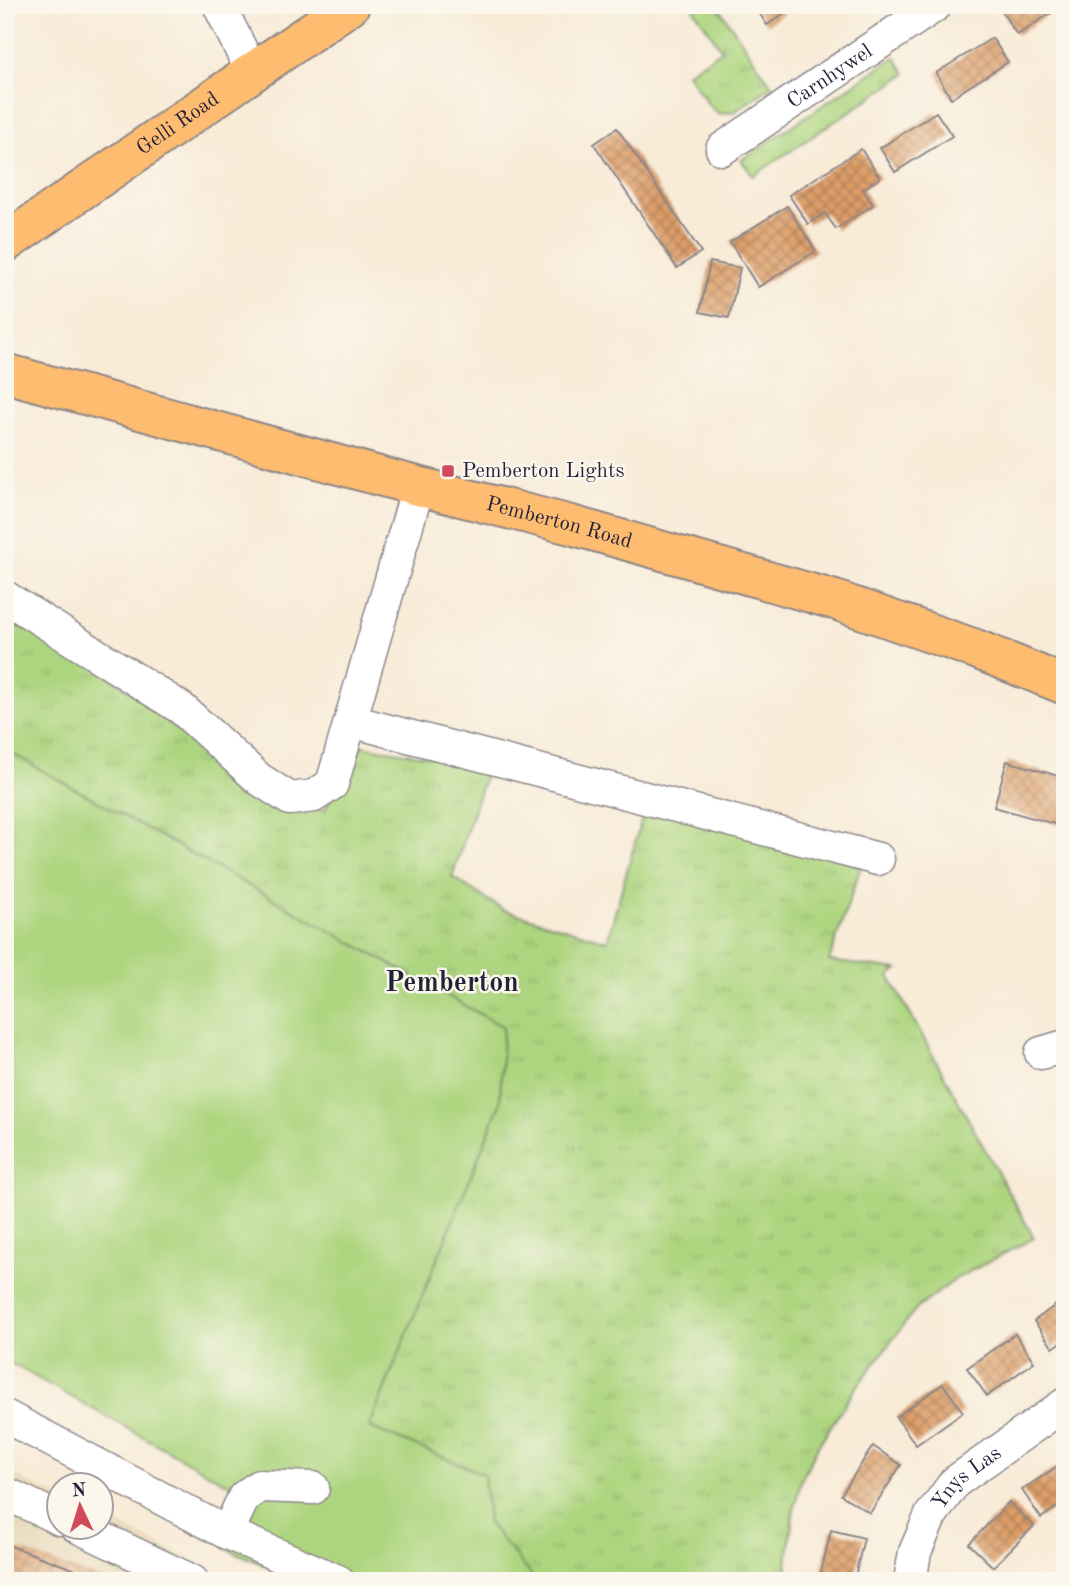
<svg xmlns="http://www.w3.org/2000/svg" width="1070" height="1586" viewBox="0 0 1070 1586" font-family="'Old Standard TT',serif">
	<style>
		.built { fill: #e8d9ba }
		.grass { fill: url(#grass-tufts); stroke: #687c5d; stroke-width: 2 }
		.pitch { fill: #add57f; stroke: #687c5d; stroke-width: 2 }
		.building { fill: url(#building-cross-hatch) }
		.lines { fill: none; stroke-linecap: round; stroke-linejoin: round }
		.minor-casing { stroke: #8d8689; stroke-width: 35 }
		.major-casing { stroke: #8d8689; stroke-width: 42 }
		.minor { stroke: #fff; stroke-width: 32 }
		.major { stroke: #febc70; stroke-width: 38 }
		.poi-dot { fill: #d1495b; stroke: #fbf7ec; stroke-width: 2.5 }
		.labels { text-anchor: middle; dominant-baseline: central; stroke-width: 5; stroke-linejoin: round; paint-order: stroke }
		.street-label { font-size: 21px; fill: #22223b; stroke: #fbf7ec }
		.poi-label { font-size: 21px; fill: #22223b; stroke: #fbf7ec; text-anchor: start }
		.district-label { font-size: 28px; font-weight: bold; fill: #22223b; stroke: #fbf7ec }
	</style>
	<defs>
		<pattern id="grass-tufts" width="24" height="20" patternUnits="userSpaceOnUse" patternTransform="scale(1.75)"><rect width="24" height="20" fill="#add57f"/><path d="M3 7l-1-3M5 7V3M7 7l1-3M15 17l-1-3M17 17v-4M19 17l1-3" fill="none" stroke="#95b76f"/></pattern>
		<pattern id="building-cross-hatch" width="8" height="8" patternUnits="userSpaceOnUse" patternTransform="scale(1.75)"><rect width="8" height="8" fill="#dd9e67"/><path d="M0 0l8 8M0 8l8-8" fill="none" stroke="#b38056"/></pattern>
	</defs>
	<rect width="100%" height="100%" fill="#fbf7ec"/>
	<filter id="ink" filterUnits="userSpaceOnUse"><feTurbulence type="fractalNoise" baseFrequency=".0143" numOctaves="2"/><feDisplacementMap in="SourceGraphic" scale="14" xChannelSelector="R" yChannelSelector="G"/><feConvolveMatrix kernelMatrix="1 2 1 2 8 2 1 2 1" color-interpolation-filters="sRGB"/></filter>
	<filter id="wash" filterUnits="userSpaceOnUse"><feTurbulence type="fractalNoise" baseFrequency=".00686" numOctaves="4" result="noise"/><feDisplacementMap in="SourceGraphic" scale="28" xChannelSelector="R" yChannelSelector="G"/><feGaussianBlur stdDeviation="1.57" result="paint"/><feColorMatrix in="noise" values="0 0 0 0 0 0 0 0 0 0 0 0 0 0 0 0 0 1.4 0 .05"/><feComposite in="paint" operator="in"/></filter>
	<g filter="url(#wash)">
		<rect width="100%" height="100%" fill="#f8ebd7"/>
		<path class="built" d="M5,1471l54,26 1,29h42v-9l133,64h-230z"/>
		<path class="grass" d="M691,5h26l55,81 -38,26 -16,2 -10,-10 -21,-31 35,-23z
			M895,57l11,17 -153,102 -12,-16z
			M5,623l49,13 77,56 78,62 66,56h50l31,-65 132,21 -36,111 52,33 103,31 39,-137 217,56 -34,101 69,9 -9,6 145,262 -77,40 -42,32 -62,82 -35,54 -17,34 -8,34 -8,67h-334l33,-106 -115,-48 131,-323 3,-77 -498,-277z"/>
		<path class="pitch" d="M5,750l498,277 -3,77 -131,323 115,47 4,49 48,58h-234l-77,-33 10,-60 -230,-128z"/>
		<g id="blocks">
			<path class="building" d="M754,5h42l-29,20z
				M1009,5h54l-46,30 -16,-25z
				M992,38l16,24 -57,36 -15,-25z
				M936,112l16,24 -57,36 -15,-24z
				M617,128l84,124 -24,16 -83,-124z
				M861,149l19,29 -17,11 10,16 -37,24 -11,-16 -17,11 -19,-29z
				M787,206l29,45 -58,36 -28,-45z
				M710,262l30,6 -11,50 -29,-6z
				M1007,761l58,17v49l-71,-20z
				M1065,1298v42l-12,8 -19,-27z
				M1015,1334l19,28 -47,34 -20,-28z
				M943,1384l20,28 -47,33 -20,-28z
				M873,1446l28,19 -31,48 -29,-18z
				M1065,1461v41l-24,16 -19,-28z
				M1009,1502l25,24 -41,41 -24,-23z
				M831,1530l33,8 -10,43h-35z
				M5,1544l98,36v1h-98z"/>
		</g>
	</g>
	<g filter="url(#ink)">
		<use href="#blocks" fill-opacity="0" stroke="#8d8689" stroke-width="2"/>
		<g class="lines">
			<defs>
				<g id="minor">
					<path d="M219,5l33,67"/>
					<path id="s1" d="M722,149l214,-144"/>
					<path d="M5,597l176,111 78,71 31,20 24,-3 18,-12 86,-297"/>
					<path d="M351,721l527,138"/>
					<path d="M1041,1053l24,-7"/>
					<path d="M5,1416l222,117 111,48"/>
					<path d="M5,1493l55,26"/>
					<path d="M76,1526l116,55"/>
					<path d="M227,1533l17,-36 15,-11 54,2"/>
					<path id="s2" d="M910,1581l5,-29 16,-37 24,-33 110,-78"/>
				</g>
				<g id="major">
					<path id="s3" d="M5,243l345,-238"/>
					<path id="s4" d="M5,373l385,106 181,46 264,75 141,49 89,36"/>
				</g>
			</defs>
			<use href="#minor" class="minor-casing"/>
			<use href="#major" class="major-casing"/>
			<use href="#minor" class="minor"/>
			<use href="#major" class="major"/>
		</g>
	</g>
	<rect class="poi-dot" x="441" y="464" width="14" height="14" rx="3.5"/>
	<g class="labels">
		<g class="street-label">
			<text stroke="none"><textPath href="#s1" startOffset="130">Carnhywel</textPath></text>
			<text stroke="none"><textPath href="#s3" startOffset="210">Gelli Road</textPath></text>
			<text stroke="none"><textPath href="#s4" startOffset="574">Pemberton Road</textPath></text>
			<text stroke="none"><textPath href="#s2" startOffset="122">Ynys Las</textPath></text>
		</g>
		<g class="poi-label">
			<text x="462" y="471">Pemberton Lights</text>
		</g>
		<g class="district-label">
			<text x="452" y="984">Pemberton</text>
		</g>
	</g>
	<rect width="1070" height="1586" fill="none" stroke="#fbf7ec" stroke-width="28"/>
	<g transform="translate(80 1506) rotate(356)"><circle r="33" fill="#fbf7ec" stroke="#a4a2a5" stroke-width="2"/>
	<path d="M0-5L12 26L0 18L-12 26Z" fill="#d1495b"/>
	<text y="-10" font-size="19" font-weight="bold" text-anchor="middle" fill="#22223b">N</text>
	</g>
</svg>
